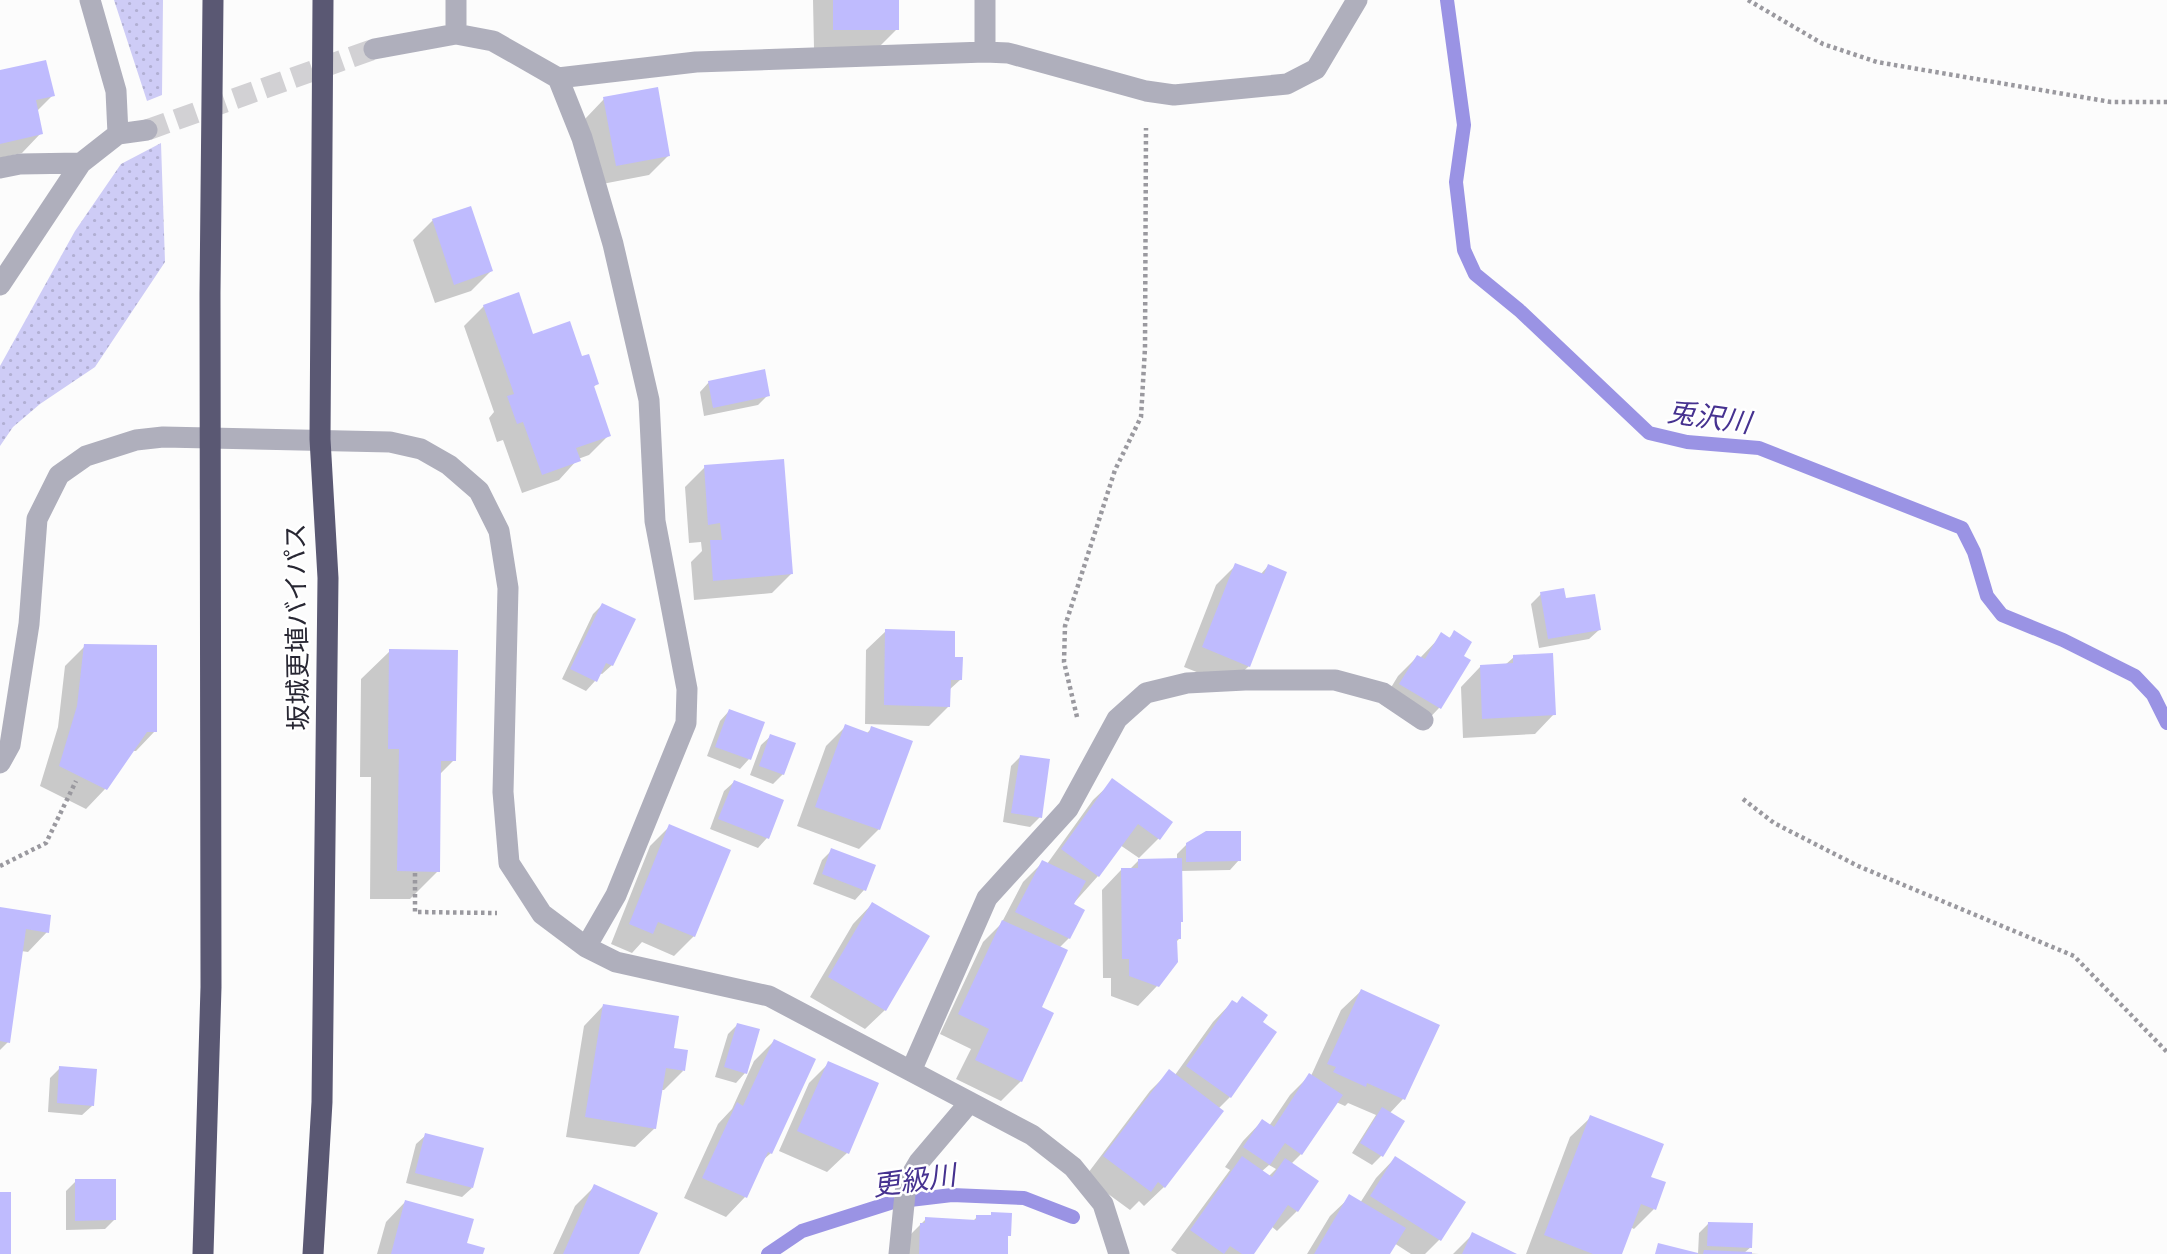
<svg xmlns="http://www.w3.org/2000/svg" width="2167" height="1254" viewBox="0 0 2167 1254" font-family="Figtree,'Noto Sans JP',sans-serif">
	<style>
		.grass { fill: url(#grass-dots) }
		.shadow { fill: #0003; fill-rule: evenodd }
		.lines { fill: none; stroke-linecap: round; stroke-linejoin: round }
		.stream { stroke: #9a93e4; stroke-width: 14 }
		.building { fill: #bfbbfe }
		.minor-tunnel { stroke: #d2d1d4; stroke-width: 21; stroke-dasharray: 21 10; stroke-linecap: butt }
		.path { stroke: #9a999f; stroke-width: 4.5; stroke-dasharray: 3.5 3.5; stroke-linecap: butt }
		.minor { stroke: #afafbc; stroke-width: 21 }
		.highway { stroke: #5a5873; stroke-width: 21 }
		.labels { text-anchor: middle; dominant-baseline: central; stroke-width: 5; stroke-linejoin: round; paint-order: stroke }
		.street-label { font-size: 26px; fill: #282733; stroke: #fff }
		.water-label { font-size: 28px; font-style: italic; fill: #463290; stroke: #fff }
	</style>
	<defs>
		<pattern id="grass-dots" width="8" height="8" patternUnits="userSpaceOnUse" patternTransform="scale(1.75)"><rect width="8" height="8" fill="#ceccf6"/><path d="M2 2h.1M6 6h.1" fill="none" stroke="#b1afd3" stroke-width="1.8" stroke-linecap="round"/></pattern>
	</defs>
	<rect width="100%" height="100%" fill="#fcfcfc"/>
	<path class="grass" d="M114,0h49l-1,95 -15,6z
		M161,143l4,119 -70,105 -55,37 -27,23 -13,19v-80l75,-135 46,-67z"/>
	<path class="shadow" d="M813,0h84v29l-19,19 -64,1z
		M0,72l53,23 -16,16 4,22 -19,20 -22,5z
		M604,99l64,57 -19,19 -52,10 -12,-66z
		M433,220l58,51 -20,20 -36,12 -22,-63z
		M484,306l48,30 49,22 16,25 -4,5 16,47 -20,20 -11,4 -19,21 -37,13 -19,-53 -6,2 -8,-24 5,-6 -30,-86z
		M709,382l59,13 -10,10 -54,11 -4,-24z
		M705,467l86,107 -19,19 -78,7 -3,-38 11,-11 -1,-9 -12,1 -4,-56z
		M1236,565l24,10 8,-9 -19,100 -20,19 -45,-18 32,-82z
		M1541,594l23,6 35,30 -10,9 -50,9 -8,-44z
		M602,605l10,60 -10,9 -3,-1 -4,8 -9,10 -24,-12 31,-65z
		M886,631l67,27 7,22 -11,10v16l-20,20 -64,-2 1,-74z
		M1454,633l8,24 6,4 -29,47 -19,20 -39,-24 17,-28 19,-19 3,1 22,-23 6,4z
		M85,646l70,85 -19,20h-4l-27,38 -19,20 -46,-23 18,-59 7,-61z
		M390,651l64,109 -15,15 -1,96 -28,28h-40l1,-122h-11l1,-98z
		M1514,657l40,57 -19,20 -72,4 -2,-51 19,-20 25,-2z
		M729,711l20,48 -9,10 -33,-13 13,-35z
		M846,726l20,8 6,-6 7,101 -20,20 -62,-23 29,-80z
		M771,736l12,38 -10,10 -23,-9 11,-30z
		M1021,756l19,61 -10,10 -27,-5 8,-56z
		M1113,781l57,41 -12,17 -19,19 -19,-13 -22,31 -26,29 -3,33 -10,10 -20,60 -18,73 -20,20 -45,-22 15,-30 -31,-15 43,-92 18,-18 22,-42 20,-20 4,2 46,-64z
		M734,782l48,19 -15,37 -9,10 -48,-19 14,-38z
		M670,826l24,110 -20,20 -32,-14 -10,11 -21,-9 39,-98z
		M1187,844l52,16 -9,10 -49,1 -2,68 -4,4 -18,43 -19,20 -27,-10v-18h-8l-1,-88 19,-20h8l9,-9 39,-1v-6z
		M832,850l42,16 -10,24 -9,10 -42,-16 9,-24z
		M872,904l13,106 -20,19 -55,-32 43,-73z
		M0,909l47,23 -19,20 -7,-1 -13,91 -8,8z
		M1361,991l76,35 -34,73 -14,15 -8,42 -9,9 -20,-12 24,-38 -28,-12 -3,3 -9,-4 -35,52 -10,10 6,47 -20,20 -6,-5 -19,28h-75l-6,-4 59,-80 -5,-3 18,-26 19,-20 7,5 21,-31 20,-20 1,1 30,-66zM1269,1165l7,4 -8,8 -7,-5z
		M1232,1002l29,21 -31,74 -12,12 -54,78 -20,19 -5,-5 -9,9 -45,-33 65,-86 20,-20 5,4 38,-53z
		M603,1006l69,43 11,22 -19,19h-3l-6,38 -20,19 -69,-10 18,-111z
		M737,1025l8,48 -9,10 -21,-6 13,-43z
		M774,1041l-3,112 -10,9 -16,35 -19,20 -42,-19 34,-74 14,-15 22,-48z
		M829,1063l18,90 -20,19 -48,-21 30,-68z
		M60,1068l32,38 -10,9 -34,-3 2,-34z
		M1590,1118l59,60 5,31 -20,20 -4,-2 -10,27h-94l44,-117z
		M426,1135l46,53 -10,9 -56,-14 10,-39z
		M1395,1158l68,44 -24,38 -14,14h-14l-17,-11 -6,11h-81l23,-38 20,-19 10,6 16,-25z
		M76,1181l39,38 -10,10 -39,1v-39z
		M595,1186l42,68h-84l22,-48z
		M405,1202l60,42 16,10h-104l9,-32z
		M992,1214l18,1 -4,39h-105v-10l25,-25 46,3 5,-5h12z
		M1708,1224l43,23 -7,6 15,1h-61l1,-21z
		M1473,1234l40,20h-60z"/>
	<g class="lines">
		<path class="stream" d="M1447,0l17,125 -8,57 8,68 11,24 44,36 130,123 38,9 72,6 203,80 12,24 13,44 15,19 61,25 72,36 18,19 14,28
			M768,1254l34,-23 91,-29 59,-7 72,3 49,19"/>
	</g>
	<path class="building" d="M833,0h66v30h-66z
		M46,60l9,36 -19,4 7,34 -43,10v-74z
		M658,87l12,69 -54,10 -13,-69z
		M471,206l22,65 -39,14 -22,-66z
		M519,292l14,42 37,-13 12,35 7,-2 10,30 -5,2 17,50 -35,12 5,13 -39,14 -19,-53 -6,2 -10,-28 7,-2 -31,-89z
		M765,369l5,27 -57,12 -5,-27z
		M784,459l9,115 -80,7 -3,-41h12l-2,-17 -12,2 -4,-60z
		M1235,563l29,11 4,-10 19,8 -37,95 -48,-20z
		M1564,588l2,10 29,-4 6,36 -53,9 -8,-47z
		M602,603l34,16 -23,47 -7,-3 -9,19 -27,-13z
		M885,629l70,2v26h8l-1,23h-11l-1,27 -66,-2z
		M1454,630l18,12 -8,14 7,4 -30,49 -42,-25 18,-29 8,4 16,-27 9,6z
		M84,644l73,1v87h-10l-40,58 -48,-24 18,-60z
		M389,649l69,1 -2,111h-15l-1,111 -43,-1 2,-122h-11z
		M1553,653l3,62 -74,4 -2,-54 33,-2v-8z
		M729,709l36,13 -14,38 -36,-13z
		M845,724l24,9 2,-7 42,15 -33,89 -65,-23z
		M770,734l26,9 -12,32 -25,-9z
		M1020,755l30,4 -8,59 -31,-5z
		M1112,778l61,44 -13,18 -22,-16 -39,53 -38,-28z
		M734,780l50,20 -15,39 -51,-20z
		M669,824l62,26 -36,87 -37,-15 -5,12 -24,-10z
		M1206,831h35v30l-55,1v-19z
		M831,848l45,17 -10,26 -44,-17z
		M1182,858l1,64h-2v17h-4l1,23 -19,25 -30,-11v-17h-7l-1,-91h17v-9z
		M1042,860l44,21 -12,23 11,6 -15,29 -55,-27z
		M872,902l58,34 -44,75 -58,-34z
		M0,907l51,8 -2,18 -23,-4 -16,114 -10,-2z
		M1002,920l66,30 -26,57 12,6 -32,69 -47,-22 14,-31 -31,-15z
		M1361,989l79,36 -35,75 -38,-17 -1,4 -33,-15 3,-5 -9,-3z
		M1242,996l26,19 -5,7 14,10 -46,66 -45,-32 46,-66 5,3z
		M603,1004l76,12 -5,32 14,2 -3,21 -19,-3 -10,61 -71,-12z
		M737,1023l23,6 -13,45 -23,-7z
		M774,1039l42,20 -44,95 -4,-2 -21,46 -45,-20 35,-76 6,4z
		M828,1061l51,22 -30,71 -52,-23z
		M59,1066l38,3 -3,37 -37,-3z
		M1169,1069l55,42 -59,77 -7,-6 -7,10 -48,-36z
		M1309,1073l34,22 -41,60 -17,-12 -15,22 -27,-18 19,-28 12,8z
		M1382,1107l23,14 -22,36 -23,-14z
		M1590,1115l74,29 -13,33 15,5 -10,28 -15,-6 -19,50h-29l-49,-19z
		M425,1133l59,15 -11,40 -58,-15z
		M1242,1156l30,21 13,-19 34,23 -21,31 -10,-7 -34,49h-12l-12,-8 -6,8 -34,-24z
		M1395,1156l71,46 -25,39 -71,-45z
		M75,1179h41v41l-41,1z
		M594,1184l64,29 -19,41h-76z
		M0,1192h11v62h-11z
		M1349,1194l57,34 -16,26h-76z
		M405,1200l69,19 -7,24 18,5 -2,6h-92z
		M991,1212l21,1 -1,23h-3v18h-89l1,-31h5v-6l51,3v-5h15z
		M1708,1222l45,1 -1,25 -45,-2z
		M1472,1232l45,22h-55z
		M1658,1243l40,10v1h-43z
		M1704,1250l48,2v2h-49z"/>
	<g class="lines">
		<path class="minor-tunnel" d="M147,130l227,-81"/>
		<path class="path" d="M1748,0l75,44 54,18 234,40h56
			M1077,717l-13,-55 1,-36 50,-156 26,-53 4,-69 1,-220
			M1743,799l31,24 84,43 216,90 93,96
			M0,866l46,-23 30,-62
			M415,873v39l82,1"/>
		<path class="minor" d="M90,0l26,91 2,43
			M456,0v34l37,7 65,37 24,60 31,106 36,156 6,121 32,168 -1,34 -70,172 -30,52
			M985,0v52
			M374,49l82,-15
			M558,78l138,-16 289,-10 23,1 138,38 28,4 113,-11 29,-15 41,-69
			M0,168l20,-4 61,-1 37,-29 29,-4
			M0,285l81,-122
			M0,763l10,-18 19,-121 8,-105 22,-44 27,-19 50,-16 27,-3 227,5 31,7 28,16 30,26 20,40 9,57 -5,204 6,71 33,51 44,33 30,15 153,34 263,139 41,32 30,37 16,50
			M911,1071l76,-173 81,-89 49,-90 29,-26 41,-10 58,-3h90l48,13 40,27
			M899,1254l7,-70 13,-22 51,-60"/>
		<path class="highway" d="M203,1254l8,-267 -1,-693 3,-294
			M313,1254l9,-152 6,-524 -8,-139 3,-439"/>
	</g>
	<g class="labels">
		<g class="street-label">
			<text transform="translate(297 627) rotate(-91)">坂城更埴バイパス</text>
		</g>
		<g class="water-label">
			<text transform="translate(1709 417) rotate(8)">兎沢川</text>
			<text transform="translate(914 1180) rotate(-8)">更級川</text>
		</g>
	</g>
</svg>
